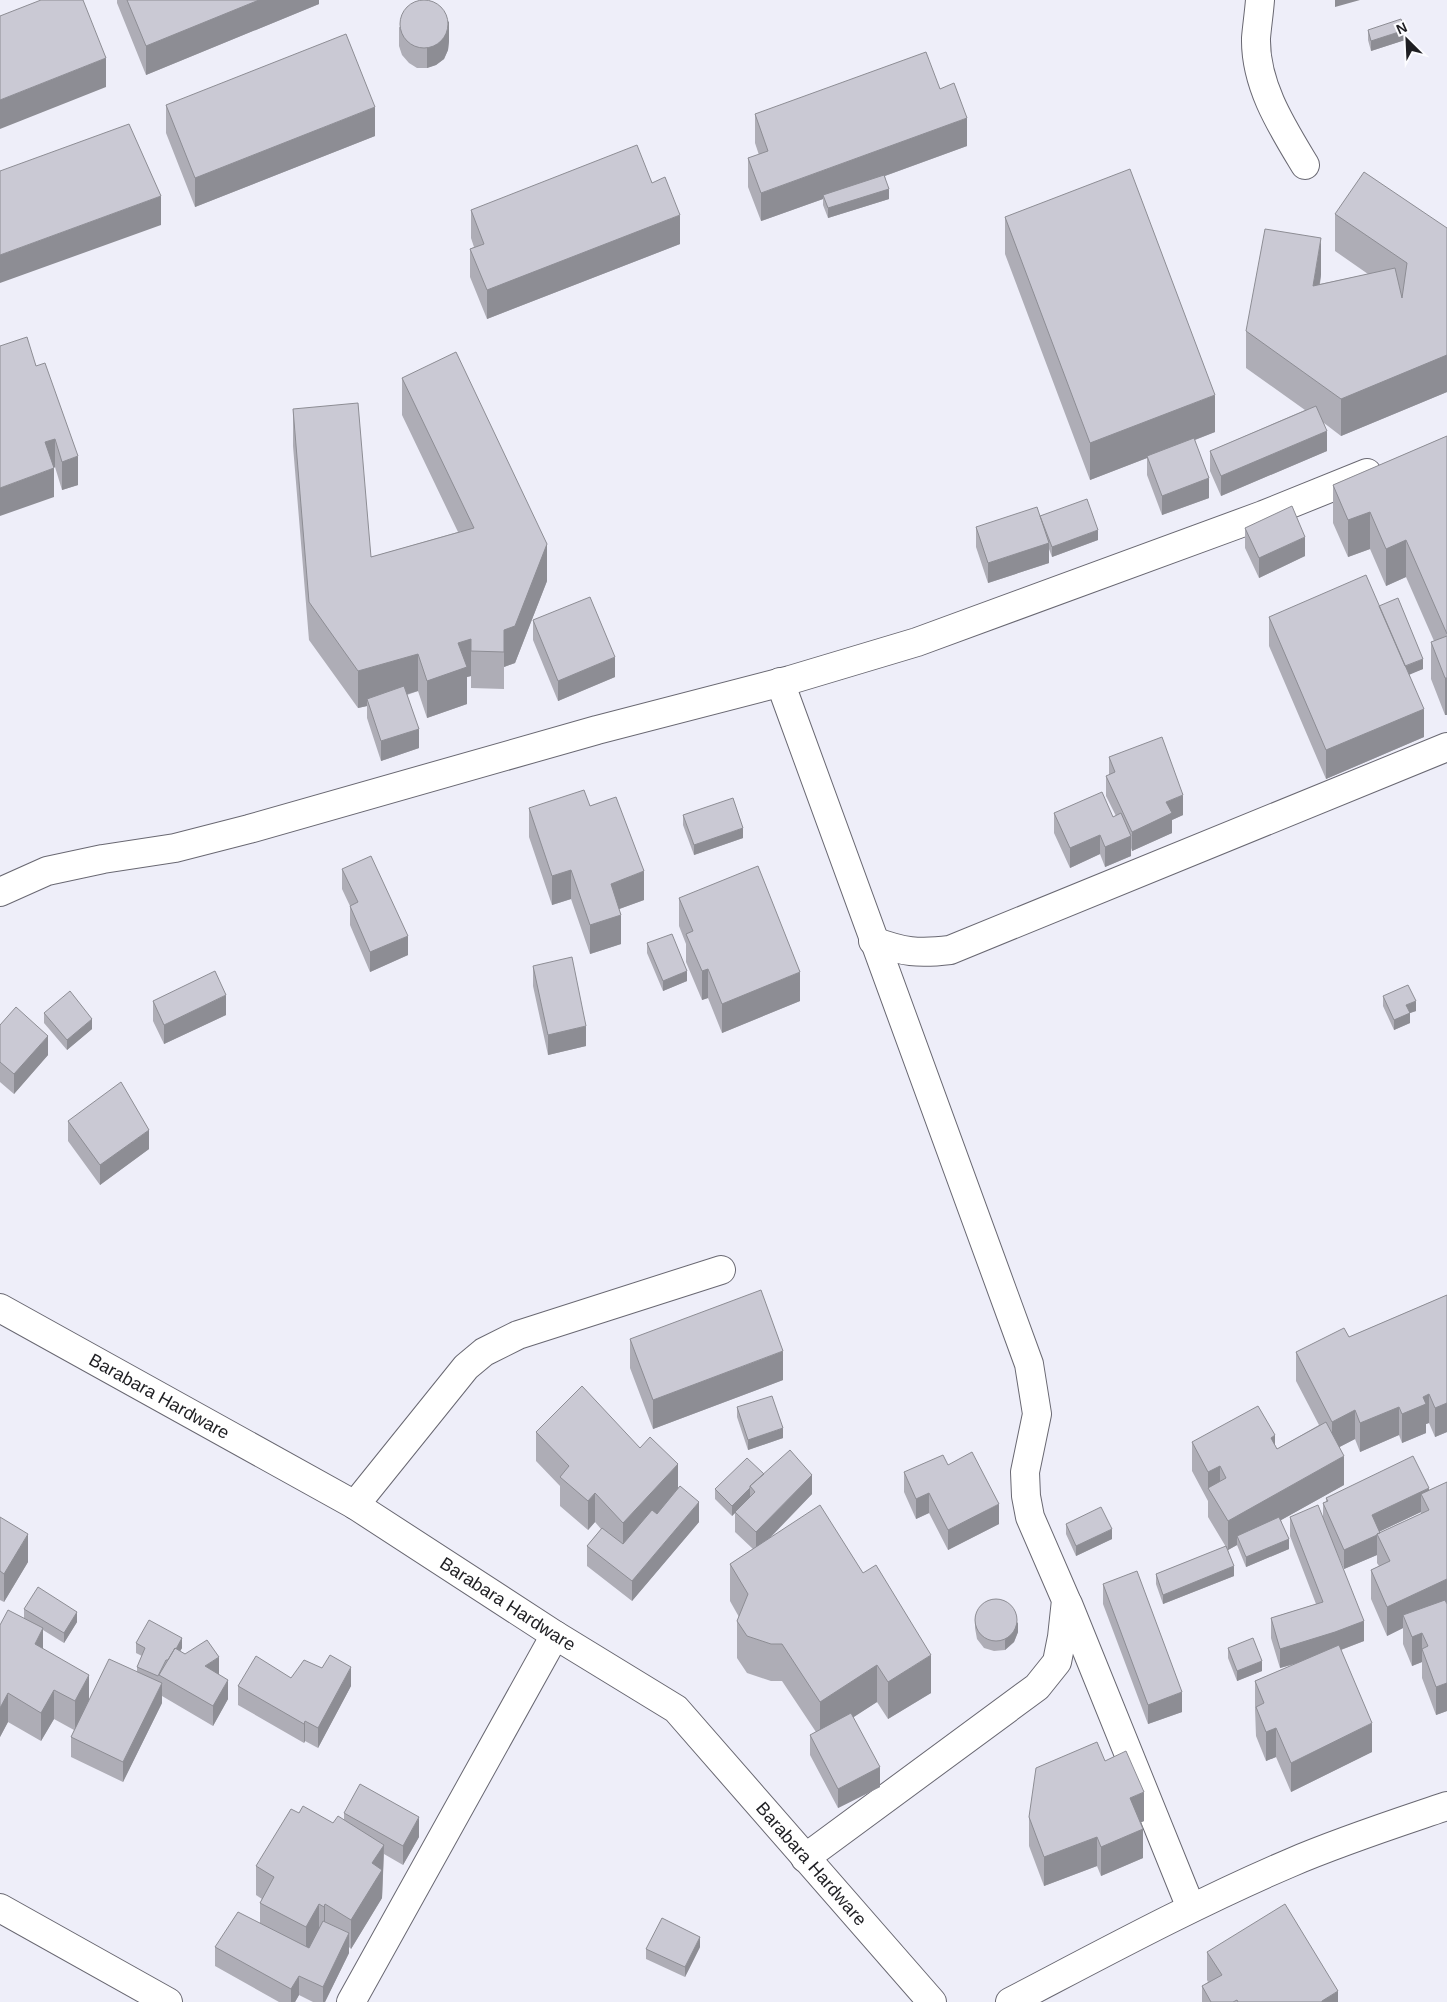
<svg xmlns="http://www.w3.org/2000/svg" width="1447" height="2002" viewBox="0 0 1447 2002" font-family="Arial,sans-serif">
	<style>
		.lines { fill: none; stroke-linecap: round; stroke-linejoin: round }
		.minor-casing { stroke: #696872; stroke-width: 30 }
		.minor { stroke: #fff; stroke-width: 28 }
		.wall { fill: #aeadb6; fill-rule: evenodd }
		.shaded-wall { fill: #8d8d94 }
		.building { fill: #cac9d4; stroke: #8d8d94 }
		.labels { text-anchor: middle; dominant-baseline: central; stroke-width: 5; stroke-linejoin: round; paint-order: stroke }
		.street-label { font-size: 18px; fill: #1e1e22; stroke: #fcfcff }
	</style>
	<rect width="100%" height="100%" fill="#eeeef9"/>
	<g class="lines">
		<defs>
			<g id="minor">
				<path d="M1260,0c-1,13 -3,26 -4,38 -1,47 26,89 49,127"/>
				<path d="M780,682l249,682 8,50 -12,58 1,24 4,21 36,83 -4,37 -5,25 -20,25 -232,171"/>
				<path d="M0,892l47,-21 56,-12 72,-11 74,-19 348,-99 193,-50 127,-38 346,-127 104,-42"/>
				<path d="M873,941c30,11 45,13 77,9l497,-203"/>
				<path id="s1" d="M0,1308l355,197 200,130 121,74 256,293"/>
				<path d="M355,1505l111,-138 18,-15 34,-17 203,-65"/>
				<path d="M1068,1604l123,304"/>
				<path d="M0,1908l168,94"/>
				<path d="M351,2002l204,-367"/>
				<path d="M1010,2002c92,-48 184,-98 280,-139 51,-22 104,-39 157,-57"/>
			</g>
		</defs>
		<use href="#minor" class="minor-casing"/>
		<use href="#minor" class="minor"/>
	</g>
	<path class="wall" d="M117,0h202v4l-173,71 -29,-72z
		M399,27l50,14 -1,9 -4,9 -8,6 -9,3h-10l-8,-5 -7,-8 -3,-9z
		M1368,30l37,10 -34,11 -3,-11z
		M940,89l27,57 -82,30 4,23 -61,19 -5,-13v-6l-62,22 -13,-34v-29l11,-3 -4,-12v-29z
		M166,105l209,31 -180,71 -29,-74z
		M652,183l28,61 -193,75 -17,-42v-28l4,-2 -3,-9v-28z
		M1335,214l112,14v164l-106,44 -17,-13 3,28 -106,45 -11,-25v-20l95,-41 -59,-42v-37l75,-56 -1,9 48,-10 -33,-23z
		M1005,217l210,215 -20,8 14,58 -47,17 -15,-40v-17l-57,22 -85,-226z
		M36,366l42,119 -16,5 -7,-23 -2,1 1,29z
		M402,378l145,203 -32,82 -11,4v22l-33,-1v-12l-4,1v27l-40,14 -9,-27 -11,4 12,53 -38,13 -14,-43v-12l-9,2 -49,-68 -16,-194v-37l78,148 87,-25 -56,-117z
		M1447,436v279h-2l-14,-36v-37l3,-1 -28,-64 -20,9 -16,-37 -22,8 -15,-34v-38z
		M1040,517l58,23 -46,17 -3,-8v14l-61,20 -12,-36v-20z
		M1245,528l60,28 -46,22 -14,-30z
		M1379,606l44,63 -14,5 15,63 -98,42 -57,-133v-29z
		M533,620l82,57 -57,24 -25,-61z
		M1109,757l74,58 -11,5v13l-40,18 -1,-3v8l-26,11 -5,-13 -30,14 -16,-35v-20l59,4 3,-1 -10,-20v-20l3,-1z
		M590,806l54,94 -25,9 2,35 -31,10 -19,-55 -19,6 -23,-68v-29z
		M683,815l60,23 -49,17 -11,-30z
		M342,869l66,86 -38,17 -20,-47v-19l-8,-17z
		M679,898l121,103 -78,32 -14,-35 -6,2 -16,-38v-18l-7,-18z
		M647,943l40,38 -24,10 -16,-38z
		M533,966l53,80 -38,9 -15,-69z
		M1383,996l33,15 -6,2v10l-16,7 -11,-24z
		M153,1001l73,14 -62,29 -11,-23z
		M44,1013l48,16 -25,21 -23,-27z
		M0,1025l48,30 -34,39 -14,-12z
		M68,1121l81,28 -49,36 -32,-44z
		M1447,1295v137l-12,5 -6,-14 -3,1v9l-24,10 -3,-8 -39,17 -5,-13 -16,8 5,38 -63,35 8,29 -43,18 -9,-22 -9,5 6,26 -71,28 -7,-20v-10l70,-27 -18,-30v-16l-16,-30v-29l83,3 2,4 42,-24 -23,-44v-29l53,-15z
		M630,1339l153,41 -130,49 -23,-61z
		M737,1407l46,31 -35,12 -11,-33z
		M536,1432l104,16 38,39 21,35 -67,79 -45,-35v-20l14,-17 -6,-7 -7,8 -28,-24v-20l-24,-25z
		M948,1465l51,59 -51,26 -19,-37 -13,6 -12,-27v-20z
		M764,1474l48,20 -42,44 161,155 -43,26 -11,-17 -24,15 27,70 -42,21 -28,-53v-20l6,-3 -34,-51h-11l-24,-8 -10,-15v-37l2,-4 -9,-16v-37l23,-15 -18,-17v-19l-3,3 -17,-17v-10z
		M1447,1482v229l-11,4 -14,-37v-16l-10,4 -9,-22v-16l-16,8 -16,-37v-29l8,-4 -2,-3v-8l-33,14 -8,-18 28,90 -23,9 31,102 -81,40 -15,-35 -10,4 -10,-25 -1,-27v-28l40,-17 -15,4 -9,-30v-20l45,-14 -26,-68v-19l33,2v-16l3,-1v-4l103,-8zM1421,1512v2l-41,19 -1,-1z
		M0,1517l28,45 -24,40 -4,-2z
		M1066,1524l46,15 -36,17 -10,-22z
		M1103,1584l79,128 -34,12 -45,-120z
		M24,1609l53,13 -13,21 -21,-13v19l46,51 48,-28v-5l5,-11 -6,-3v-10l46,5 -2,3 39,23 9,25 -15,27 -51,-30v7l-39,79 -52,-25v-20l3,-7 -20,-11 -13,22 -33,-19 -8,15v-112l24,-6z
		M975,1618l43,14 -4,10 -9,8 -11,1 -10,-3 -7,-9 -2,-11z
		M1228,1648l34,23 -25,10 -9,-23z
		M291,1678l60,8 -33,62 -13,-7 -1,2 -66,-38v-19z
		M1105,1761l39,60 -4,2 3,35 -42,18 -4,-10 -53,20 -15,-40v-29z
		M299,1813l34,10 11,-3v-7l75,24 -16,28 -19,-11 -2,44 -31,51 -2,-2v6l-24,49h-12l-14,-7 -4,7h-16l-64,-36v-19l45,-23v-21l2,-4 -6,-4v-29z
		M700,1947l-15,30 -39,-18v-10z
		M1207,1952l131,50h-136v-16l6,-4 -1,-2z"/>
	<path class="shaded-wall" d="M259,0h60v4l-173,71v-29z
		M1335,0h25l-25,7z
		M449,21v20l-1,9 -4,9 -8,6 -9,3v-20z
		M1405,30v10l-34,11v-10z
		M106,58v29l-106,42v-29z
		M375,107v29l-180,71v-29z
		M967,118v28l-143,52 -1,-3v4l-62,22v-28z
		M889,189v10l-61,19v-10z
		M161,196v29l-161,58v-28z
		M680,215v29l-193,75v-29z
		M1321,238v37l-8,48v-37z
		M1447,352v40l-106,44v-37z
		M1215,395v37l-67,26 -1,-2v2l-57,22v-37z
		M1327,431v20l-106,45v-20z
		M55,439v28l-10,4v-29z
		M78,456v29l-16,5v-28z
		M54,468v29l-54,19v-28z
		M1209,478v20l-47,17v-19z
		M1370,512v37l-22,8v-37z
		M1098,530v10l-46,17v-10z
		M1305,537v19l-46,22v-20z
		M1406,540v37l-20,9v-37z
		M1049,543v20l-61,20v-20z
		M547,544v37l-32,82 -11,4v22v-59z
		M471,639v37l-4,1v27l-40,14v-37l31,-38z
		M418,654v37l-49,14 -2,-6v7l-9,2v-37z
		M615,657v20l-57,24v-20z
		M1423,659v10l-19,8v-10z
		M1445,678h2v37h-2z
		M1424,709v28l-98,42v-29z
		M419,729v19l-38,13v-20z
		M1183,795v20l-11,5v13l-40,18v-19l34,-30z
		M743,828v10l-49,17v-10z
		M1100,835v19l-30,14v-20z
		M1131,836v20l-26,11v-20z
		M571,870v29l-19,6v-29z
		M644,871v29l-33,12v-28z
		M621,915v29l-31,10v-29z
		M408,936v19l-38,17v-20z
		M708,969v29l-6,2v-29z
		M687,971v10l-24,10v-10z
		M800,972v29l-78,32v-29z
		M226,995v20l-62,29v-19z
		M1416,1001v10l-6,2v10l-16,7v-10l12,-15z
		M92,1019v10l-25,21v-10z
		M586,1026v20l-38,9v-20z
		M48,1036v19l-34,39v-20z
		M149,1130v19l-49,36v-20z
		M783,1351v29l-130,49v-29z
		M1429,1394v29l-3,1v9l-24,10v-29l21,-17z
		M1447,1403v29l-12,5v-29z
		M1399,1407v28l-39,17v-29z
		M1355,1410v29l-23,12v-29z
		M783,1428v10l-35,12v-10z
		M1275,1435v29l-4,-26z
		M1344,1456v29l-104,58 -3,-7v9l-9,5v-29z
		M678,1464v29l-55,58v-28z
		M1220,1466v29l-12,-7v13v-29z
		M812,1475v19l-56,58v-20z
		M750,1488v10l-18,18v-10z
		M1429,1488v20l-8,-14v18l-49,23v-20z
		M595,1493v29l-7,8v-29z
		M929,1493v20l-13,6v-20z
		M699,1502v20l-67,79v-20z
		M999,1504v20l-51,26v-20z
		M1112,1529v10l-36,17v-10z
		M28,1534v28l-24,40v-28z
		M1377,1535v20l-33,14v-19z
		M1289,1539v10l-43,18v-10z
		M1234,1566v10l-71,28v-9z
		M1447,1579v29l-44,7v13l-16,8v-29z
		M77,1612v10l-13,21v-10z
		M1364,1621v20l-29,11 -55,16v-19z
		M1018,1622v10l-4,10 -9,8v-10z
		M43,1628v29l-8,-13z
		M1422,1633v29l-10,4v-29z
		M182,1638v10l-13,23v-10z
		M931,1655v38l-43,26v-37z
		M219,1657v20l-14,-11z
		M1262,1661v10l-25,10v-10z
		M877,1665v37l-57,37v-37z
		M351,1667v19l-33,62v-20z
		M89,1675v28l-14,27v-29z
		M228,1680v19l-15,27v-20z
		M162,1683v20l-39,79v-20z
		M1447,1683v28l-11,4v-28z
		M54,1690v29l-13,22v-28z
		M1182,1692v20l-34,12v-19z
		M8,1693v29l-8,15v-29z
		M305,1721v20l-1,2v-19z
		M1372,1723v29l-81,40v-29z
		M1276,1728v29l-10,4v-29z
		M880,1767v20l-42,21v-19z
		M1144,1792v29l-14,6v-29z
		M419,1817v20l-16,28v-19z
		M1143,1829v29l-42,18v-29z
		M1097,1837v29l-53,20v-29z
		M384,1845l-2,53 -31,51v-29l21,-57z
		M319,1904v28l-13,24v-29z
		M325,1904v29l-1,2v-28z
		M349,1933v20l-24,49h-2v-15z
		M700,1937v10l-15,30v-10z
		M299,1976v19l-4,7h-4v-13z
		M1338,1991v11h-16v-1z"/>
	<path class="building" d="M400 24a24 24 0 1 1 48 0a24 24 0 1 1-48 0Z
		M41,0h42l23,58 -106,42v-84z
		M127,0h132l-113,46z
		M1401,19l4,11 -34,11 -3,-11z
		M346,34l29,73 -180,71 -29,-73z
		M926,52l14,37 14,-6 13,35 -206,75 -13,-35 20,-7 -13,-37z
		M129,124l32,72 -161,59v-84z
		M637,145l15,38 13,-6 15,38 -193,75 -17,-41 14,-5 -13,-34z
		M1130,169l85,226 -125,48 -85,-226z
		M1364,172l83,56v127l-106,44 -95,-68 19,-102 56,9 -8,48 82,-18 7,30 5,-35 -72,-49z
		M884,175l5,14 -61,19 -5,-13z
		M27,337l9,29 9,-3 33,93 -16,6 -7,-23 -10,3 9,26 -54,20v-142z
		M456,352l91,192 -32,82 -11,4v22l-33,-1v-12l-13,4 9,24 -40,14 -9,-27 -60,17 -49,-69 -16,-193 65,-6 13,154 103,-29 -72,-150z
		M1316,406l11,25 -106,45 -11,-25z
		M1447,436v198l-41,-94 -20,9 -16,-37 -22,8 -15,-35z
		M1194,438l15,40 -47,18 -15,-40z
		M1087,499l11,31 -46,17 -12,-31z
		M1292,506l13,31 -46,21 -14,-30z
		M1037,507l12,36 -61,20 -12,-36z
		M1366,575l58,134 -98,41 -57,-133z
		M590,597l25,60 -57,24 -25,-61z
		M1398,598l25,61 -18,7 -26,-60z
		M1447,636v42h-2l-14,-36z
		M404,686l15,43 -38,12 -14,-42z
		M1162,737l21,58 -17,7 6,11 -40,19 -26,-56 9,-4 -6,-15z
		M584,790l6,16 26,-9 28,74 -33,13 10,31 -31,10 -19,-55 -19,6 -23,-68z
		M1102,792l11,25 8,-4 10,23 -26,11 -5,-12 -30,13 -16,-35z
		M733,798l10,30 -49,17 -11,-30z
		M371,856l37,80 -38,16 -20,-46 8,-4 -16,-33z
		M758,866l42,106 -78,32 -14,-35 -6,2 -16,-37 7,-3 -14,-33z
		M672,934l15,37 -24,10 -16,-38z
		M572,957l14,69 -38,9 -15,-69z
		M215,971l11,24 -62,30 -11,-24z
		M1408,985l8,16 -10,4 4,8 -16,7 -11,-24z
		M70,991l22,28 -25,21 -23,-27z
		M16,1007l32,29 -34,38 -14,-12v-37z
		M121,1082l28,48 -49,35 -32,-44z
		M761,1290l22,61 -130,49 -23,-61z
		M1447,1295v108l-12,5 -6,-14 -6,3 3,7 -24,10 -3,-7 -39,16 -5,-13 -23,12 -36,-70 48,-24 5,9z
		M582,1386l58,62 10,-11 28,27 -55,59 -28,-30 -7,8 -28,-24 9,-11 -33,-34z
		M772,1396l11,32 -35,12 -11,-33z
		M1258,1406l17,29 -4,3 6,11 49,-27 18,34 -116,65 -20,-33 18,-10 -6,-12 -12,6 -16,-30z
		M790,1450l22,25 -56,57 -21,-20 20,-20 -5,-6z
		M972,1452l27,52 -51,26 -19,-37 -13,6 -12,-27 39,-17 5,10z
		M1413,1456l16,32 -57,27 8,18 -3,1v1l-33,15 -21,-47 5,-2 -2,-3z
		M747,1458l17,16 -14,12v2l-18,18 -17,-17z
		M1447,1482v97l-60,28 -16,-37 19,-9 -13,-27 52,-24 -8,-16z
		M680,1486l19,16 -67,79 -45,-35 15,-18 21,16 29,-34 5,4z
		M820,1505l43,68 13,-8 55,90 -43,27 -11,-17 -57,37 -38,-58h-11l-24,-8 -10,-15 11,-27 -18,-30z
		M1318,1505l46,116 -29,11 -55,17 -9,-31 52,-16 -33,-85z
		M1101,1507l11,22 -36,17 -10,-22z
		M0,1517l28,17 -24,40 -4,-3z
		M1279,1517l10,22 -43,18 -9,-21z
		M1226,1546l8,20 -71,29 -7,-21z
		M1137,1571l45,121 -34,13 -45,-121z
		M38,1587l39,25 -13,21 -40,-24z
		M975 1620a21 21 0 1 1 42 0a21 21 0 1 1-42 0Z
		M1445,1600l2,4v79l-11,4 -14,-38 6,-3 -6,-13 -10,4 -9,-22z
		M8,1610l35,18 -8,16 54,31 -14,26 -21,-11 -13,23 -33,-20 -8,15v-83z
		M149,1620l33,18 -6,11 -1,-1 -7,12h-2l-8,16 -21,-9 8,-19 -9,-5z
		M1253,1638l9,23 -25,10 -9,-23z
		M207,1640l12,17 -14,9 23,14 -15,26 -54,-31 16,-27 10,6z
		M1339,1645l33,78 -81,40 -15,-35 -10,4 -10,-25 8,-4 -9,-22z
		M330,1655l21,12 -33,61 -13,-7 -1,3 -66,-38 18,-30 35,22 13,-18 18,8z
		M109,1659l53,24 -39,79 -52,-25z
		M851,1713l29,54 -42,22 -28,-54z
		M1097,1742l8,19 21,-10 18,41 -14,6 13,31 -42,18 -4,-10 -53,20 -15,-40 7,-49z
		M360,1784l59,33 -16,29 -59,-33z
		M303,1806l30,17 5,-7 46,29 -12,18 10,7 -31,50 -26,-16 -1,3 -5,-3 -13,23 -46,-24 14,-26 -18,-11 35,-57 8,4z
		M1285,1904l53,87 -16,10v1h-84l-1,-2 -4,2h-22l-9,-16 20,-11 -15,-23z
		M238,1912l71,36 14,-27 26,12 -26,54 -24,-11 -8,13 -76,-42z
		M662,1918l38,19 -15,30 -39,-18z"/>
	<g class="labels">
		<g class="street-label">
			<text stroke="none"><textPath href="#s1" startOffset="182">Barabara Hardware</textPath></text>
			<text stroke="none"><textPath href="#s1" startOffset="588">Barabara Hardware</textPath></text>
			<text stroke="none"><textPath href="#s1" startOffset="992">Barabara Hardware</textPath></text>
		</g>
	</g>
	<g transform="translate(1407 40) rotate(336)" stroke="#fcfcff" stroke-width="4" paint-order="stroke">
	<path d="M0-4L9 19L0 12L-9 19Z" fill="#1e1e22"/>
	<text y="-8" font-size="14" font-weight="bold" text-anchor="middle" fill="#1e1e22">N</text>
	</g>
</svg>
